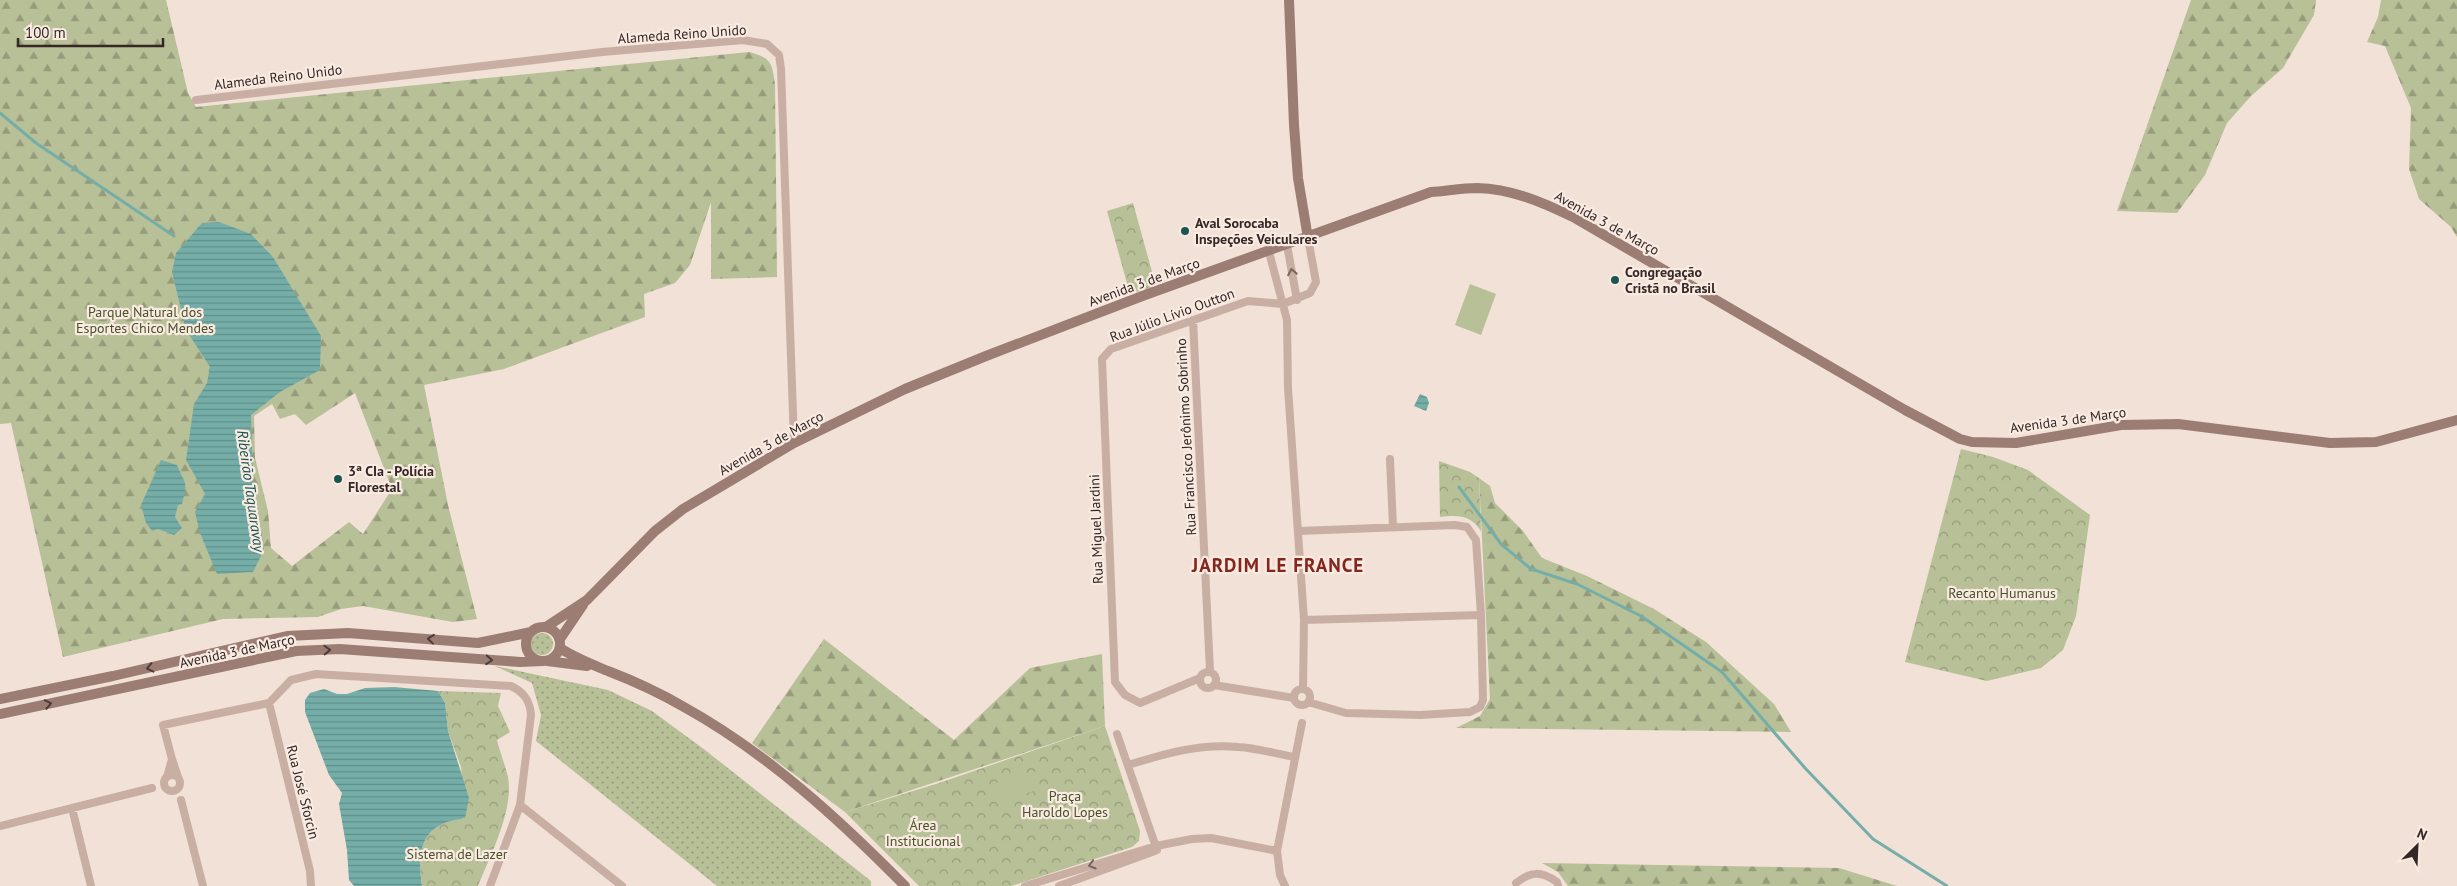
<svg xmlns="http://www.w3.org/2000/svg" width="2457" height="886" viewBox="0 0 2457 886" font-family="'PT Sans',sans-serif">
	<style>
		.grass { fill: url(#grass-dots) }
		.forest { fill: url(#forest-firs); fill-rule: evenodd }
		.park { fill: url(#park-crowns) }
		.garden { fill: #b8c097 }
		.water { fill: url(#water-rules) }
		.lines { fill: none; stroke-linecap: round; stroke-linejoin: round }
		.stream { stroke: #75aea8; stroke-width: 3 }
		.street { stroke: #c9afa3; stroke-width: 8 }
		.secondary { stroke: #9c7d74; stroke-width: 10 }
		.oneway { stroke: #77645e }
		.oneway2 { stroke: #4e3c39 }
		.poi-dot { fill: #1a5551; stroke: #f9ebe2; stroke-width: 2 }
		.labels { text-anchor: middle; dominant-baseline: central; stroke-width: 4.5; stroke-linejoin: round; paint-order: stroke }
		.street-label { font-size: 14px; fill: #342725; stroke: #f9ebe2 }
		.poi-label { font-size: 14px; font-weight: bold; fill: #342725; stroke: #f9ebe2; text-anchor: start }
		.park-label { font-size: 14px; fill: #495228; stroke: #f9ebe2 }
		.water-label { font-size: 15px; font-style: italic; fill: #1a5551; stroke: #f9ebe2 }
		.district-label { font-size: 19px; font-weight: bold; letter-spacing: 1px; fill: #84261d; stroke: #f9ebe2 }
	</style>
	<defs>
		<pattern id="grass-dots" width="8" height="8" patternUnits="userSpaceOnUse" patternTransform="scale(1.25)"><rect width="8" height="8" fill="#b8c097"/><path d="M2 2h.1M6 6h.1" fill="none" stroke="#969c7b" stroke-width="1.8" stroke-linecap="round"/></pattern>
		<pattern id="forest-firs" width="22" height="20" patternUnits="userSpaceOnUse" patternTransform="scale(1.25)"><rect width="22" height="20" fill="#b8c097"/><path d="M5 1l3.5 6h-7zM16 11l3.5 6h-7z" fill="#969c7b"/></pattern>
		<pattern id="park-crowns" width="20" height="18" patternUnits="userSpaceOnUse" patternTransform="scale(1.25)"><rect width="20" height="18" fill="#b8c097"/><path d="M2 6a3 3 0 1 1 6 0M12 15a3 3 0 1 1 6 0" fill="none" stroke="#969c7b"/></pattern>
		<pattern id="water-rules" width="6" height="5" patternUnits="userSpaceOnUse" patternTransform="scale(1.25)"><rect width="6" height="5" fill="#75aea8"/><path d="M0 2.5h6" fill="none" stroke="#618e89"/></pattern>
	</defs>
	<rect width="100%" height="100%" fill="#f1e1d6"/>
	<path class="grass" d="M531 644a11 11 0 1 1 22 0a11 11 0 1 1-22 0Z
		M495,666l113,24 44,21 53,39 166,131v5h-154l-181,-145 5,-26 -9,-32z"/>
	<path class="forest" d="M0,0h166l22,93 8,14 553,-55c22,6 23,10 26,32l2,193 -66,2v-77l-21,63 -15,18 -31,11 1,23 -141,52 -80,16 24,120 29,114 -24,3 -90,-16 -22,3 -23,8 -95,2 -160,38 -52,-234 -11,1zM355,393l37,96 -29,45 -14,-12 -57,44 -21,-18 -3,-37 -13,-53 -1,-42 18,-12 8,15 15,-5 11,11z
		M2191,0h125l-2,15 -31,53 -32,28 -24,27 -22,52 -28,38 -60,-2z
		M2381,0h76v237l-6,-10 -32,-28 -10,-30 2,-61 -26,-62 -18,-4 11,-25z
		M1479,478l11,8 5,17 28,28 19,27 45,18 67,33 52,33 68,62 17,28 -335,-4 24,-12 10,-17z
		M824,639l130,101 76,-72 72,-14 3,72 -260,86 -93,-69z
		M1542,863l297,5 58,18h-329l-10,-14z"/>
	<path class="park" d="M1133,203l23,83 -26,8 -23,-83z
		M1961,449l32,8 35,13 62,45 -14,101 -13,34 -22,18 -54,13 -82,-19z
		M1439,461l31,11 9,6 2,53c-11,-16 -22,-16 -41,-14z
		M438,691l63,2 -3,13 12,26 -13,8c3,12 8,25 11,37 6,33 -18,79 -30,109h-56c-3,-21 -5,-48 17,-60 7,-5 18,-6 26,-8l-4,-51 -13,-36 -3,-28z
		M1105,726l35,105 -1,10 -7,6 -121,39h-92l-74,-74 94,-29z"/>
	<path class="garden" d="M1470,284l26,10 -15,41 -26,-10z
		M1036,772l5,17 -41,12 -5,-18z"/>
	<path class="water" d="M219,222l32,12 22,23 48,79 -1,34 -40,22 -29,23 2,66 11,69 -11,22 -36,2 -17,-41 -5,-21 10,-18 -19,-34 8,-56 13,-21 3,-16 -24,-37 -14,-58 4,-19 26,-30z
		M1420,394l7,3 2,6 -3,8 -12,-5z
		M161,460l16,5c9,22 11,14 5,39l-4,1 -3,12 7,11 -8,7 -16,-6 -6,2 -6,-8 -5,-18z
		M394,687l44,4 7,12 3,28 21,67 -4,20c-8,2 -19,3 -26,8 -22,12 -20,39 -17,60h-68l-5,-6 -2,-30 -8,-46 3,-11 -13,-18 -24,-63v-12l5,-7 14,-4 13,5h10l18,-6z"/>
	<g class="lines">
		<path class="stream" d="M0,113l36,30 138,93
			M1459,487l42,57 30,25 46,15 64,32 81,56 83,96 68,71 74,47"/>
		<path class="street" d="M196,100l406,-48 141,-12 24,4 12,11 2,14 13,374
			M1287,245l10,55
			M1269,252l18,68 1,68 16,232 -1,69
			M1193,320l17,351
			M1390,459l3,68
			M1299,531l156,-6 12,2 9,13 5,75 2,85 -3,7 -10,5 -50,3 -74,-2 -38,-11
			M1304,620l177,-5
			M1200 680a8 8 0 1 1 16 0a8 8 0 1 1-16 0Z
			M1200,678l-60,25 -15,-8 -10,-13 -13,-323 9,-10 137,-48 35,3 27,-11 6,-11 -8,-44
			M1214,685l80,13
			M1294 697a8 8 0 1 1 16 0a8 8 0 1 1-16 0Z
			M269,703l41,168 1,15
			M1117,734l40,116
			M172,759l-9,-34 106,-22 22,-23 25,-6 195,12c13,6 19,15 20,29l-11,90 -30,81
			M1128,765c36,-11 72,-22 110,-18 19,1 39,7 57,10
			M164 783a8 8 0 1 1 16 0a8 8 0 1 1-16 0Z
			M167,777l5,-18 6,18
			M181,800l22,86
			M520,805l102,81
			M72,808l19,78
			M0,826l152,-38
			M1516,883c15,-12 25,-12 41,-1l1,4
			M1025,886l131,-40 36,-7 19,-1 66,13
			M1059,886l96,-35
			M1285,886l-5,-11 -3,-24 25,-128"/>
		<path class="secondary" d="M1289,0l5,125 4,53 10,60
			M526 644a17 17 0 1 1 34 0a17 17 0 1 1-34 0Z
			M546,627l41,-27 68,-69 28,-22 111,-66 111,-54 81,-33 159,-61 286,-103c15,-1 31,-4 46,-4 35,1 65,14 96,29l332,193 55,29 12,3 44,1 105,-18 57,-1 152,19 46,-1 81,-22
			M560,639l23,-34
			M560,648c15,10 31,16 48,23 26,10 52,22 76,36 83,46 155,112 221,179
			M547,661l40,5
			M0,699l113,-23 174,-40 61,-3 130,10 53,-11
			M0,714l296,-63 44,-2 180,13 23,-1"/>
	</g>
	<defs><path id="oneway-chevron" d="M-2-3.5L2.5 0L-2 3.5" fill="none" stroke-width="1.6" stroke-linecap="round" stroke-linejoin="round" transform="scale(1.25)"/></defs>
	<g class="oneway">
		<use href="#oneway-chevron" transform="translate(1292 272) rotate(-100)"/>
		<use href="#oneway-chevron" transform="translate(1092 865) rotate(163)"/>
	</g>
	<g class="oneway2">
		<use href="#oneway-chevron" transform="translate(431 639) rotate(-174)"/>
		<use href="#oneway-chevron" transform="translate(327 650) rotate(-2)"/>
		<use href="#oneway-chevron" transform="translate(489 660) rotate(4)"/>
		<use href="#oneway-chevron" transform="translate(150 668) rotate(167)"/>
		<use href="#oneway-chevron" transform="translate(48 704) rotate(-11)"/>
	</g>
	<g class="poi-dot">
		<circle cx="1185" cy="231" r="5"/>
		<circle cx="1615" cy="280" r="5"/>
		<circle cx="338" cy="479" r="5"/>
	</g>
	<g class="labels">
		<g class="street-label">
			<text transform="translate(682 34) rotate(-4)">Alameda Reino Unido</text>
			<text transform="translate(278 77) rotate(-7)">Alameda Reino Unido</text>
			<text transform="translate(1607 223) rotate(29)">Avenida 3 de Março</text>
			<text transform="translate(1144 282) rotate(-20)">Avenida 3 de Março</text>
			<text transform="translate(1172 315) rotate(-20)">Rua Júlio Lívio Outton</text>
			<text transform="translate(2068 420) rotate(-8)">Avenida 3 de Março</text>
			<text transform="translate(1186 437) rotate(-93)">Rua Francisco Jerônimo Sobrinho</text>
			<text transform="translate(771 443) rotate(-29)">Avenida 3 de Março</text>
			<text transform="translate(1096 529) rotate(-92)">Rua Miguel Jardini</text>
			<text transform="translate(237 651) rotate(-12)">Avenida 3 de Março</text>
			<text transform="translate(303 792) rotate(76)">Rua José Sforcin</text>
		</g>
		<g class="poi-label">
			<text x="1195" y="223">Aval Sorocaba<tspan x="1195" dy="16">Inspeções Veiculares</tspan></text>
			<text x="1625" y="272">Congregação<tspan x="1625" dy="16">Cristã no Brasil</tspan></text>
			<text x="348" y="471">3ª CIa - Polícia<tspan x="348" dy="16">Florestal</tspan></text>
		</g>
		<g class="park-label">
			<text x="145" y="312">Parque Natural dos<tspan x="145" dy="16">Esportes Chico Mendes</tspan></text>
			<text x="2002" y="593">Recanto Humanus</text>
			<text x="1065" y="796">Praça<tspan x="1065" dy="16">Haroldo Lopes</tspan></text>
			<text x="923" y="825">Área<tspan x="923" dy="16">Institucional</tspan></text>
			<text x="457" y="854">Sistema de Lazer</text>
		</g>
		<g class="water-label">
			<text transform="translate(251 491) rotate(82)">Ribeirão Taquaravay</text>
		</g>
		<g class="district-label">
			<text x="1278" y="565">JARDIM LE FRANCE</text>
		</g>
	</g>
	<g transform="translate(2417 846) rotate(24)" stroke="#f9ebe2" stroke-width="4" paint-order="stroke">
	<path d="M0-4L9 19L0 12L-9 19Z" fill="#342725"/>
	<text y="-8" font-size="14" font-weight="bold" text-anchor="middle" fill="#342725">N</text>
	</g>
	<path d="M18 38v8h145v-8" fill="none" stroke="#342725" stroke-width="2.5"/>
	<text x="25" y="38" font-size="15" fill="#342725" stroke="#f9ebe2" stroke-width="4" paint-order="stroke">100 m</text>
</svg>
